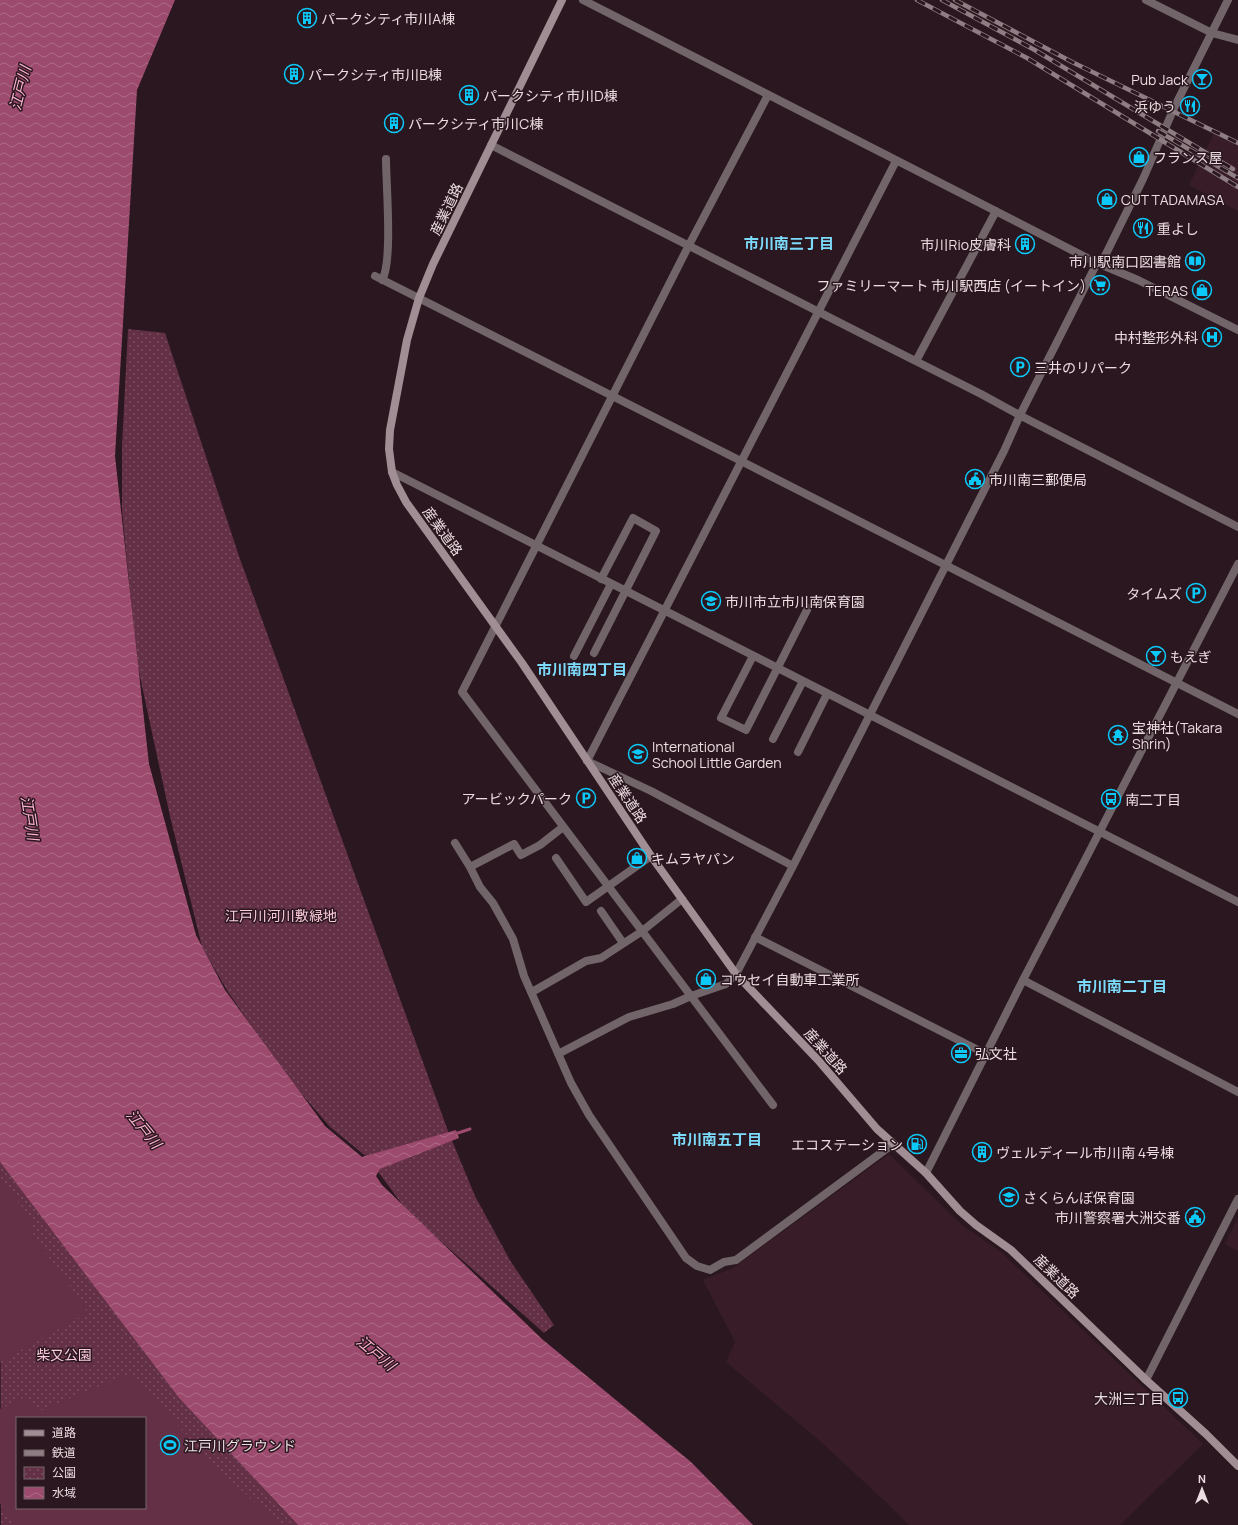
<svg xmlns="http://www.w3.org/2000/svg" width="1238" height="1525" viewBox="0 0 1238 1525" font-family="Manrope,'Noto Sans JP',sans-serif">
	<style>
		.built { fill: #381d28 }
		.park { fill: url(#park-dots); fill-rule: evenodd }
		.garden { fill: #643046; fill-rule: evenodd }
		.water { fill: url(#water-waves) }
		.lines { fill: none; stroke-linecap: round; stroke-linejoin: round }
		.stream { stroke: #9c4a6d; stroke-width: 3 }
		.minor { stroke: #716569; stroke-width: 8 }
		.tertiary { stroke: #716569; stroke-width: 8 }
		.secondary { stroke: #a08e94; stroke-width: 8 }
		.rail-casing { stroke: #8e7d83; stroke-width: 4.5 }
		.rail { stroke: #2b171f; stroke-width: 3; stroke-dasharray: 9; stroke-linecap: butt }
		.labels { text-anchor: middle; dominant-baseline: central; stroke-width: 3; stroke-linejoin: round; paint-order: stroke }
		.poi-label { font-size: 14px; fill: #ecdde2; stroke: #2b171f; text-anchor: start }
		.street-label { font-size: 14px; fill: #ecdde2; stroke: #2b171f }
		.park-label { font-size: 14px; fill: #fbcbdc; stroke: #2b171f }
		.water-label { font-size: 15px; font-style: italic; fill: #fcb5cf; stroke: #2b171f }
		.neighbourhood-label { font-size: 15px; font-weight: bold; fill: #7cdafb; stroke: #2b171f }
	</style>
	<defs>
		<pattern id="park-dots" width="8" height="8" patternUnits="userSpaceOnUse"><rect width="8" height="8" fill="#643046"/><path d="M2 2h.1M6 6h.1" fill="none" stroke="#7a4e60" stroke-width="1.8" stroke-linecap="round"/></pattern>
		<pattern id="water-waves" width="16" height="10" patternUnits="userSpaceOnUse"><rect width="16" height="10" fill="#9c4a6d"/><path d="M0 5q4-4 8 0t8 0" fill="none" stroke="#af6c88"/></pattern>
	</defs>
	<rect width="100%" height="100%" fill="#2b171f"/>
	<path class="built" d="M1216,129l22,11v71l-49,-26z
		M889,1154l74,72 37,25 203,193 -83,81h-211l-18,-18 -71,-66 -94,-79 9,-20 -32,-62 30,-12z
		M1238,1218v33l-13,-7z"/>
	<path class="park" d="M128,329l37,4 75,226 208,572 27,65 36,66 43,63 -10,8 -137,-122 -39,-53 -38,-31 -36,-42 -34,-47 -32,-46 -26,-45 -32,-131 -33,-153 -15,-153v-64z
		M0,1162l179,236 119,127h-297zM17,1418h128v90h-128z"/>
	<path class="garden" d="M0,1176l32,45 2,16 48,65 5,11 -87,49z
		M131,1373l88,98 58,50 1,4h-264l-14,-22v-94l27,-13 10,16zM17,1418h128v90h-128z"/>
	<path class="water" d="M0,0h175l-38,90 -22,366 34,308 47,171 29,55 100,136 37,31 94,-27 3,8 -79,31 -4,7 6,9 160,154 149,123 62,63h-455l-119,-127 -179,-236z"/>
	<g class="lines">
		<path class="stream" d="M455,1134l15,-5"/>
		<path class="minor" d="M1146,0l66,33 26,7
			M768,95l-79,150 -227,447 311,413
			M491,145l381,194 109,55 44,24 213,109
			M1101,264l42,-85 32,-73 53,-106
			M375,276l366,185 497,253
			M382,280c11,-17 4,-97 4,-121
			M916,361l80,-150
			M392,472l846,430
			M594,653l62,-122 -23,-13 -32,61
			M574,656l37,-72
			M753,656l-32,62 25,12 62,-122
			M773,739l30,-58
			M798,752l29,-58
			M455,843l15,24 10,20 13,16 20,36 11,37 47,107 18,32 97,143 11,8 13,4 14,-8 12,-2 157,-116
			M556,858l30,44 65,-46
			M793,866l-142,-75 -64,-30 309,-600
			M470,867l44,-23 7,11 19,-10 23,-18
			M601,911l22,32
			M755,937l231,117
			M1023,980l215,112
			M532,992l54,-31 15,-3 40,-26 41,-33
			M558,1054l71,-37 44,-13 18,-8 35,-12 10,-10 57,-108 211,-415 16,-36 77,-152 -514,-263"/>
		<path class="tertiary" d="M1097,263l41,17 100,50
			M926,1173l97,-193 215,-416
			M1146,1380l92,-181"/>
		<path class="secondary" d="M562,0l-129,264 -14,34 -12,42 -17,90 -1,19 3,23 5,13 9,17 116,161 129,193 85,118 82,86 59,69 49,44 34,38 16,14 35,25 135,130 60,54 32,32"/>
		<defs>
			<path id="rail" d="M917,0l110,58 211,129
				M942,0l91,49 200,120
				M955,0l117,62 166,81
				M1158,131l80,47"/>
		</defs>
		<use href="#rail" class="rail-casing"/>
		<use href="#rail" class="rail"/>
	</g>
	<defs>
		<symbol id="building-ring" viewBox="-11 -11 22 22"><circle r="9.5" fill="#2b171f" stroke="#0bcafa" stroke-width="1.5"/><path d="M-4-6H4V6H1V3H-1V6H-4ZM-2.5-4.3h1.7v1.8h-1.7ZM.8-4.3h1.7v1.8H.8ZM-2.5-1h1.7V.8h-1.7ZM.8-1h1.7V.8H.8Z" fill="#0bcafa"/></symbol>
		<symbol id="bar-ring" viewBox="-11 -11 22 22"><circle r="9.5" fill="#2b171f" stroke="#0bcafa" stroke-width="1.5"/><path d="M-6-5H6L.8 .8V4.5H3.5V6h-7V4.5H-.8V.8Z" fill="#0bcafa"/></symbol>
		<symbol id="restaurant-ring" viewBox="-11 -11 22 22"><circle r="9.5" fill="#2b171f" stroke="#0bcafa" stroke-width="1.5"/><path d="M-5-6h1v4h1v-4h1v4h1v-4h1v5L-1.5 .5V6h-2V.5L-5-1ZM5-6V6H3V1.5H1.5Q1.5-4 5-6Z" fill="#0bcafa"/></symbol>
		<symbol id="shop-ring" viewBox="-11 -11 22 22"><circle r="9.5" fill="#2b171f" stroke="#0bcafa" stroke-width="1.5"/><path d="M-5-2.5h2.3a2.7 3.5 0 0 1 5.4 0H5L5.5 6h-11ZM-1.5-2.5h3a1.5 2.3 0 0 0-3 0Z" fill="#0bcafa"/></symbol>
		<symbol id="library-ring" viewBox="-11 -11 22 22"><circle r="9.5" fill="#2b171f" stroke="#0bcafa" stroke-width="1.5"/><path d="M-6-4Q-3-5.5-.7-3.5V5Q-3 3-6 4ZM6-4Q3-5.5 .7-3.5V5Q3 3 6 4Z" fill="#0bcafa"/></symbol>
		<symbol id="supermarket-ring" viewBox="-11 -11 22 22"><circle r="9.5" fill="#2b171f" stroke="#0bcafa" stroke-width="1.5"/><path d="M-6-5.5h2.5l.6 2H6L4.5 2H-2.5L-4.4-4H-6ZM-1.5 3.2a1.3 1.3 0 1 0 .1 0ZM3 3.2a1.3 1.3 0 1 0 .1 0Z" fill="#0bcafa"/></symbol>
		<symbol id="hospital-ring" viewBox="-11 -11 22 22"><circle r="9.5" fill="#2b171f" stroke="#0bcafa" stroke-width="1.5"/><path d="M-5-5h3v3.5h4V-5h3V5h-3V1.5h-4V5h-3Z" fill="#0bcafa"/></symbol>
		<symbol id="parking-ring" viewBox="-11 -11 22 22"><circle r="9.5" fill="#2b171f" stroke="#0bcafa" stroke-width="1.5"/><path d="M-3.5-5.5H1a3.5 3.5 0 0 1 0 7H-1V5.5H-3.5ZM-1-3.4V-.6H.8a1.4 1.4 0 0 0 0-2.8Z" fill="#0bcafa"/></symbol>
		<symbol id="civic-ring" viewBox="-11 -11 22 22"><circle r="9.5" fill="#2b171f" stroke="#0bcafa" stroke-width="1.5"/><path d="M-.6-6.5H3V-4.5H.6V-3L4-1V1h2V6H-6V1h2V-1L-.6-3ZM-1.2 2.5V6h2.4V2.5Z" fill="#0bcafa"/></symbol>
		<symbol id="school-ring" viewBox="-11 -11 22 22"><circle r="9.5" fill="#2b171f" stroke="#0bcafa" stroke-width="1.5"/><path d="M0-5L7-2L0 1L-7-2ZM-4 1L0 2.5L4 1V4Q0 6-4 4Z" fill="#0bcafa"/></symbol>
		<symbol id="temple-ring" viewBox="-11 -11 22 22"><circle r="9.5" fill="#2b171f" stroke="#0bcafa" stroke-width="1.5"/><path d="M0-6L5-2H3V0L6.5 2.5H4V6H1.5V3h-3V6H-4V2.5H-6.5L-3 0V-2H-5Z" fill="#0bcafa"/></symbol>
		<symbol id="bus-ring" viewBox="-11 -11 22 22"><circle r="9.5" fill="#2b171f" stroke="#0bcafa" stroke-width="1.5"/><path d="M-5-6H5V4H4V6H2V4H-2V6H-4V4H-5ZM-3.5-4V0h7V-4ZM-3.5 1.2v1.5H-2V1.2ZM2 1.2v1.5H3.5V1.2Z" fill="#0bcafa"/></symbol>
		<symbol id="office-ring" viewBox="-11 -11 22 22"><circle r="9.5" fill="#2b171f" stroke="#0bcafa" stroke-width="1.5"/><path d="M-6-3h4V-5.5h4V-3h4V5H-6ZM-1-4.5V-3h2v-1.5ZM-6 0V1H6V0Z" fill="#0bcafa"/></symbol>
		<symbol id="fuel-ring" viewBox="-11 -11 22 22"><circle r="9.5" fill="#2b171f" stroke="#0bcafa" stroke-width="1.5"/><path d="M-5.5-6h7V0h2V4h1.3V-2.5L3-4.5l.8-.8L6-3V5H2.5V1h-1V6h-7ZM-4.2-4.7v3.2H.2V-4.7Z" fill="#0bcafa"/></symbol>
		<symbol id="stadium-ring" viewBox="-11 -11 22 22"><circle r="9.5" fill="#2b171f" stroke="#0bcafa" stroke-width="1.5"/><path d="M0-5a6.5 5 0 1 0 0 10a6.5 5 0 1 0 0-10ZM-3.5-1.8h7v3.6h-7Z" fill="#0bcafa"/></symbol>
	</defs>
	<g fill-rule="evenodd">
		<use href="#building-ring" x="296" y="7" width="22" height="22"/>
		<use href="#building-ring" x="283" y="63" width="22" height="22"/>
		<use href="#bar-ring" x="1191" y="68" width="22" height="22"/>
		<use href="#building-ring" x="458" y="84" width="22" height="22"/>
		<use href="#restaurant-ring" x="1179" y="95" width="22" height="22"/>
		<use href="#building-ring" x="383" y="112" width="22" height="22"/>
		<use href="#shop-ring" x="1128" y="146" width="22" height="22"/>
		<use href="#shop-ring" x="1096" y="188" width="22" height="22"/>
		<use href="#restaurant-ring" x="1132" y="217" width="22" height="22"/>
		<use href="#building-ring" x="1014" y="233" width="22" height="22"/>
		<use href="#library-ring" x="1184" y="250" width="22" height="22"/>
		<use href="#supermarket-ring" x="1089" y="274" width="22" height="22"/>
		<use href="#shop-ring" x="1191" y="279" width="22" height="22"/>
		<use href="#hospital-ring" x="1201" y="326" width="22" height="22"/>
		<use href="#parking-ring" x="1009" y="356" width="22" height="22"/>
		<use href="#civic-ring" x="964" y="468" width="22" height="22"/>
		<use href="#parking-ring" x="1185" y="582" width="22" height="22"/>
		<use href="#school-ring" x="700" y="590" width="22" height="22"/>
		<use href="#bar-ring" x="1145" y="645" width="22" height="22"/>
		<use href="#temple-ring" x="1107" y="724" width="22" height="22"/>
		<use href="#school-ring" x="627" y="743" width="22" height="22"/>
		<use href="#parking-ring" x="575" y="787" width="22" height="22"/>
		<use href="#bus-ring" x="1100" y="788" width="22" height="22"/>
		<use href="#shop-ring" x="626" y="847" width="22" height="22"/>
		<use href="#shop-ring" x="695" y="968" width="22" height="22"/>
		<use href="#office-ring" x="950" y="1042" width="22" height="22"/>
		<use href="#fuel-ring" x="906" y="1133" width="22" height="22"/>
		<use href="#building-ring" x="971" y="1141" width="22" height="22"/>
		<use href="#school-ring" x="998" y="1186" width="22" height="22"/>
		<use href="#civic-ring" x="1184" y="1206" width="22" height="22"/>
		<use href="#bus-ring" x="1167" y="1387" width="22" height="22"/>
		<use href="#stadium-ring" x="159" y="1434" width="22" height="22"/>
	</g>
	<g class="labels">
		<g class="poi-label">
			<text x="321" y="18">パークシティ市川A棟</text>
			<text x="308" y="74">パークシティ市川B棟</text>
			<text x="1188" y="79" text-anchor="end">Pub Jack</text>
			<text x="483" y="95">パークシティ市川D棟</text>
			<text x="1176" y="106" text-anchor="end">浜ゆう</text>
			<text x="408" y="123">パークシティ市川C棟</text>
			<text x="1153" y="157">フランス屋</text>
			<text x="1121" y="199">CUT TADAMASA</text>
			<text x="1157" y="228">重よし</text>
			<text x="1011" y="244" text-anchor="end">市川Rio皮膚科</text>
			<text x="1181" y="261" text-anchor="end">市川駅南口図書館</text>
			<text x="1086" y="285" text-anchor="end">ファミリーマート 市川駅西店 (イートイン)</text>
			<text x="1188" y="290" text-anchor="end">TERAS</text>
			<text x="1198" y="337" text-anchor="end">中村整形外科</text>
			<text x="1034" y="367">三井のリパーク</text>
			<text x="989" y="479">市川南三郵便局</text>
			<text x="1182" y="593" text-anchor="end">タイムズ</text>
			<text x="725" y="601">市川市立市川南保育園</text>
			<text x="1170" y="656">もえぎ</text>
			<text x="1132" y="727">宝神社(Takara<tspan x="1132" dy="16">Shrin)</tspan></text>
			<text x="652" y="746">International<tspan x="652" dy="16">School Little Garden</tspan></text>
			<text x="572" y="798" text-anchor="end">アービックパーク</text>
			<text x="1125" y="799">南二丁目</text>
			<text x="651" y="858">キムラヤパン</text>
			<text x="720" y="979">コウセイ自動車工業所</text>
			<text x="975" y="1053">弘文社</text>
			<text x="903" y="1144" text-anchor="end">エコステーション</text>
			<text x="996" y="1152">ヴェルディール市川南 4号棟</text>
			<text x="1023" y="1197">さくらんぼ保育園</text>
			<text x="1181" y="1217" text-anchor="end">市川警察署大洲交番</text>
			<text x="1164" y="1398" text-anchor="end">大洲三丁目</text>
			<text x="184" y="1445">江戸川グラウンド</text>
		</g>
		<g class="street-label">
			<text transform="translate(446 209) rotate(-64)">産業道路</text>
			<text transform="translate(443 531) rotate(54)">産業道路</text>
			<text transform="translate(628 798) rotate(56)">産業道路</text>
			<text transform="translate(826 1051) rotate(48)">産業道路</text>
			<text transform="translate(1057 1276) rotate(44)">産業道路</text>
		</g>
		<g class="park-label">
			<text x="281" y="915">江戸川河川敷緑地</text>
			<text x="64" y="1354">柴又公園</text>
		</g>
		<g class="water-label">
			<text transform="translate(20 88) rotate(-76)">江戸川</text>
			<text transform="translate(30 818) rotate(81)">江戸川</text>
			<text transform="translate(144 1129) rotate(51)">江戸川</text>
			<text transform="translate(376 1353) rotate(40)">江戸川</text>
		</g>
		<g class="neighbourhood-label">
			<text x="789" y="243">市川南三丁目</text>
			<text x="582" y="669">市川南四丁目</text>
			<text x="1122" y="986">市川南二丁目</text>
			<text x="717" y="1139">市川南五丁目</text>
		</g>
	</g>
	<rect x="16" y="1417" width="130" height="92" fill="#2b171f" stroke="#78666d"/>
	<rect x="24" y="1430" width="20" height="6" fill="#a08e94" stroke="#78666d"/>
	<text x="52" y="1437" font-size="12" fill="#ecdde2">道路</text>
	<rect x="24" y="1450" width="20" height="6" fill="#8e7d83" stroke="#78666d"/>
	<text x="52" y="1457" font-size="12" fill="#ecdde2">鉄道</text>
	<rect x="24" y="1467" width="20" height="12" fill="url(#park-dots)" stroke="#78666d"/>
	<text x="52" y="1477" font-size="12" fill="#ecdde2">公園</text>
	<rect x="24" y="1487" width="20" height="12" fill="url(#water-waves)" stroke="#78666d"/>
	<text x="52" y="1497" font-size="12" fill="#ecdde2">水域</text>
	<g transform="translate(1202 1489)" stroke="#2b171f" stroke-width="3" paint-order="stroke">
	<path d="M0-3L7 15L0 10L-7 15Z" fill="#ecdde2"/>
	<text y="-6" font-size="11" font-weight="bold" text-anchor="middle" fill="#ecdde2">N</text>
	</g>
</svg>
